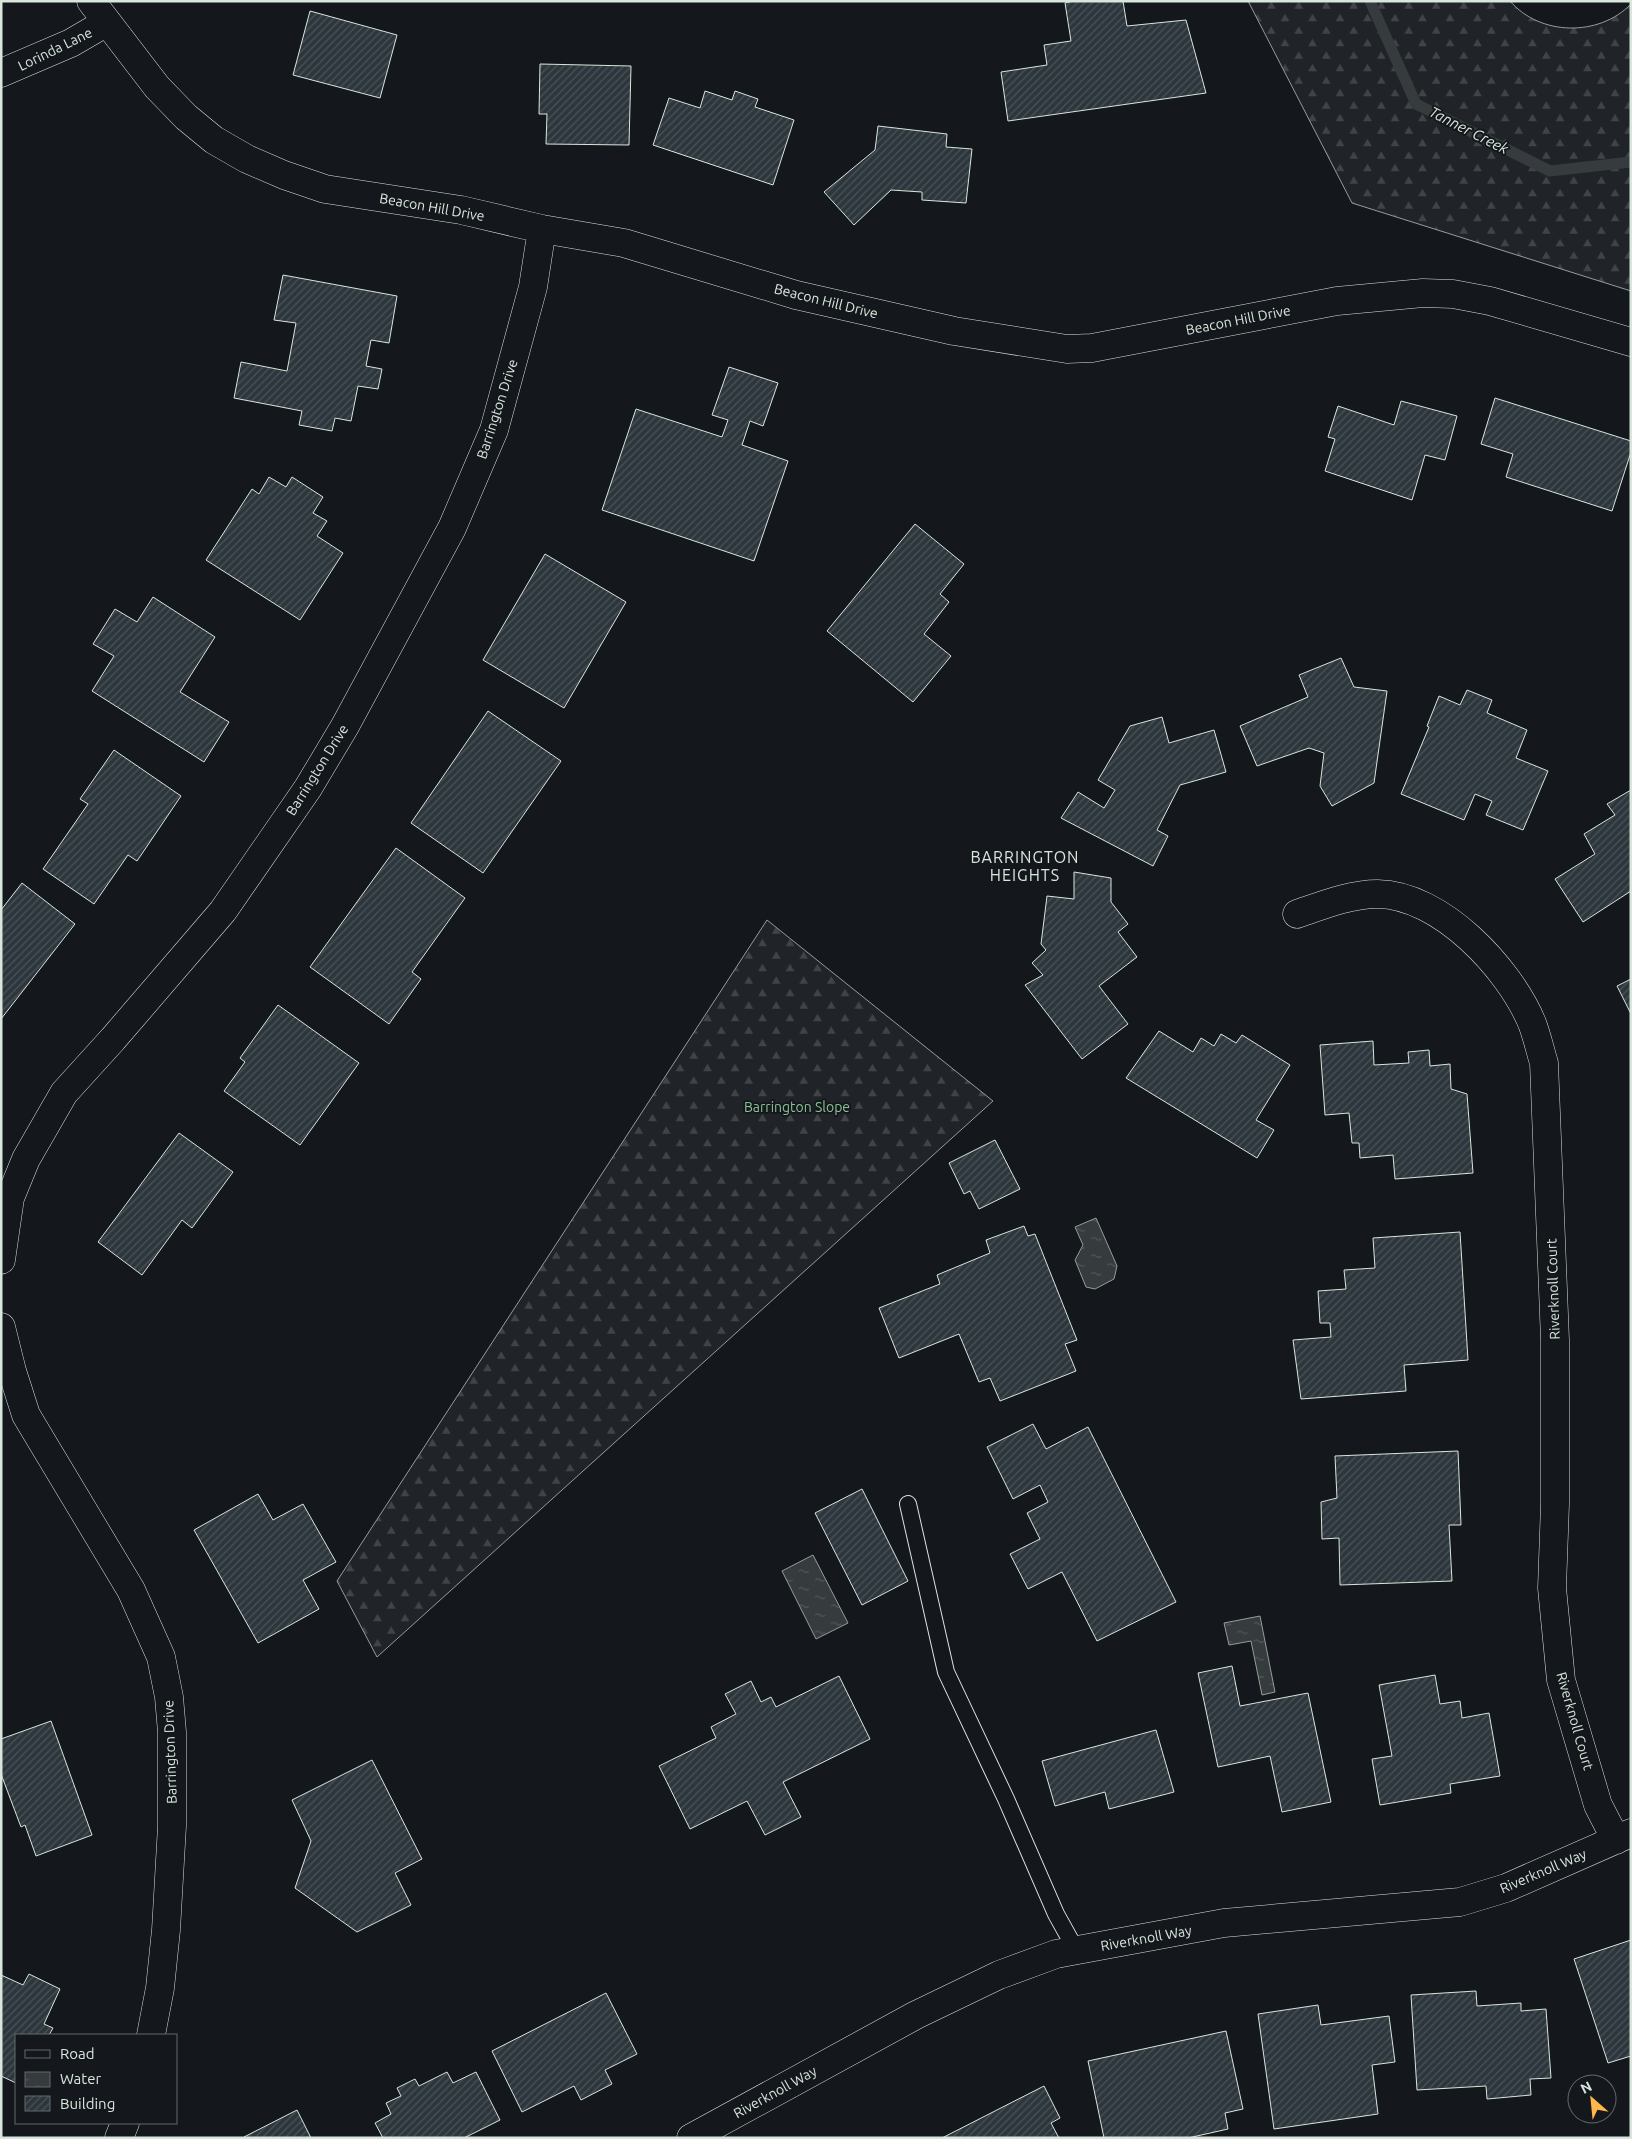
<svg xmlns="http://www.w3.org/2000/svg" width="1632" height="2139" viewBox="0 0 1632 2139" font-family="Ubuntu,sans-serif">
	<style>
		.forest { fill: url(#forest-firs); stroke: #939e99 }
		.water { fill: url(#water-ripples); stroke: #939e99 }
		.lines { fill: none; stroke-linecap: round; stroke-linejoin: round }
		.stream { stroke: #363b3e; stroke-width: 11 }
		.building { fill: url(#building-hatch); stroke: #d8e6dc }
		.lane-casing { stroke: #d8e6dc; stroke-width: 18 }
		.street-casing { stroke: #d8e6dc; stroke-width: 29 }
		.lane { stroke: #14181c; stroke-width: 16 }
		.street { stroke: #14181c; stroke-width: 28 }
		.labels { text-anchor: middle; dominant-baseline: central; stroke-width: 4; stroke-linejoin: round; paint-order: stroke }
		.street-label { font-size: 14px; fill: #d8e6dc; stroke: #14181c }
		.park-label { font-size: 14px; fill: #8ac095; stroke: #14181c }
		.water-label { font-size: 15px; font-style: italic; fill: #d8e6dc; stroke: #14181c }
		.quarter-label { font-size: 16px; letter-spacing: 1px; fill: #d8e6dc; stroke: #14181c }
	</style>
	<defs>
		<pattern id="forest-firs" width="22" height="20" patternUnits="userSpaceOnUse" patternTransform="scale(1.25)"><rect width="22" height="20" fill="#202428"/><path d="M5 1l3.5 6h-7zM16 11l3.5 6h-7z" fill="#404447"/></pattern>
		<pattern id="water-ripples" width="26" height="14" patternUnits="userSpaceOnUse" patternTransform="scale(1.25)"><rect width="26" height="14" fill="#363b3e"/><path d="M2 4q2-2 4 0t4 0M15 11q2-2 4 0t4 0" fill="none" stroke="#525759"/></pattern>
		<pattern id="building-hatch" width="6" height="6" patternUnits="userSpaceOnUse" patternTransform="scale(1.25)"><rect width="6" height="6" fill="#2c363c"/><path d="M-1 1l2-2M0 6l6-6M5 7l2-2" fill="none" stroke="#4a5358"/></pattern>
	</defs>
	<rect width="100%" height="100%" fill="#14181c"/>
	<path class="forest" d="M1248,1h262c30,35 89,36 121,3v287l-279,-88z
		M767,920l226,181 -616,556 -40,-76z"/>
	<path class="water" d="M1096,1218l21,48 -3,13 -19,10 -9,-2 -11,-27 8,-15 -8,-18z
		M813,1555l35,68 -32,16 -34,-68z
		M1260,1616l15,76 -13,3 -11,-54 -22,4 -5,-22z"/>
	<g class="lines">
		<path class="stream" d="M1370,1l46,103 134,67 81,-9"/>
	</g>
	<path class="building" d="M1073,1h50l4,25 59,-6 20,73 -198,28 -7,-49 46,-7 -3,-20 27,-4 -6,-38z
		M310,11l87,24 -17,63 -87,-23z
		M540,64l91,2 -2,79 -83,-1 1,-30h-8z
		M705,91l27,9 3,-9 23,8 -3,8 39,13 -21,65 -120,-40 16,-47 31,10z
		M878,126l69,8 -1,13 26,2 -6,54 -44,-3v-8l-31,-2 -37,35 -30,-33 51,-42z
		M283,275l114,21 -8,47 -18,-3 -5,26 16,3 -4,20 -20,-3 -7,35 -16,-3 -3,13 -33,-6 3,-14 -68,-13 7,-36 46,9 9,-48 -22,-3z
		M729,367l49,16 -15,43 -13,-5 -8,24 46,16 -34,100 -152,-51 34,-101 86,28 6,-17 -16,-5z
		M1495,398l136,43v11l-19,59 -106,-34 7,-23 -32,-10z
		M1401,401l56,15 -12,44 -20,-5 -13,45 -87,-29 10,-32 -7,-2 10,-31 56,19z
		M269,477l17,10 6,-10 31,20 -10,16 14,8 -10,15 26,17 -43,67 -94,-60 46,-71 7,5z
		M915,524l49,40 -24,30 9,8 -25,32 27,22 -38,46 -86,-71z
		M545,554l81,48 -62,106 -81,-48z
		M153,597l62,40 -35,55 49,30 -25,40 -112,-71 22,-35 -21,-12 22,-35 22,13z
		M1341,658l13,29 33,4 -13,92 -42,23 -12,-20 4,-33 -15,-5 -52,18 -17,-40 68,-29 -9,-22z
		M1467,690l25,10 -5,13 40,17 -11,28 32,13 -25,59 -37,-15 6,-14 -17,-7 -11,26 -63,-26 28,-67 -2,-1 12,-30 21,9z
		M488,711l73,50 -78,112 -72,-50z
		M1162,717l7,26 45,-13 12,42 -46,13 -23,45 11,6 -15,30 -92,-48 17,-26 26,16 11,-18 -17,-10 32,-54z
		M114,750l67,46 -44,65 -9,-6 -34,49 -51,-35 45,-65 -8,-5z
		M1631,790v101l-48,31 -28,-43 40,-25 -11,-20 31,-19 -8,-11z
		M396,848l69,50 -53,74 9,7 -32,45 -79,-57z
		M1074,872l37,6v24l17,22 -10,8 19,25 -38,29 29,38 -46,35 -57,-74 18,-10 -11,-12 14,-13 -5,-6 6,-48 27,3z
		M22,883l53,41 -74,95v-109z
		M1631,979v35l-14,-28z
		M278,1005l81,58 -59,82 -76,-54 21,-29 -5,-4z
		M1159,1031l34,21 8,-14 13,8 7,-12 15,9 6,-8 48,30 -34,55 18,10 -17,28 -131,-80z
		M1373,1041l1,24 35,-2 -1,-11 21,-2 1,16 20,-2 1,25 16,5 6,79 -78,6 -2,-24 -33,3 -1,-15h-7l-3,-30 -24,2 -5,-70z
		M179,1133l54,39 -41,56 -10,-8 -40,55 -44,-33z
		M995,1140l25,49 -41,20 -9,-18 -6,3 -15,-31z
		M1024,1226l4,10 7,-2 42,106 -12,4 11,27 -76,30 -10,-23 -11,4 -20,-48 -60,24 -20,-50 61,-24 -3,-9 53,-22 -4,-13z
		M1460,1232l8,128 -64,5 2,26 -105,8 -8,-59 38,-3 -1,-14h-10l-2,-32 28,-2 -2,-19 31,-2 -2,-30z
		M1033,1424l13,25 42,-22 88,175 -79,39 -35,-69 -34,17 -18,-35 30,-15 -13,-26 21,-11 -8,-17 -27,14 -26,-52z
		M1458,1451l3,74h-12l3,56 -112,4 -1,-47 -17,1 -1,-37 16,-4 -2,-42z
		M862,1489l46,92 -46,24 -47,-92z
		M258,1494l15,26 30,-16 33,58 -33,18 16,29 -61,34 -64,-113z
		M1232,1666l8,40 68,-13 23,109 -49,10 -12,-56 -52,11 -20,-94z
		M1435,1675l5,29 20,-3 2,17 27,-5 11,63 -50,8 1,9 -71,12 -8,-46 20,-3 -13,-71z
		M839,1676l31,63 -87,43 18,35 -36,18 -18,-34 -57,28 -31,-63 57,-28 -5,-11 25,-13 -11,-20 26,-13 10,21 10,-5 5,10z
		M51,1721l41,114 -56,21 -11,-31 -4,2 -20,-53v-35z
		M1156,1730l18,62 -65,17 -4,-17 -50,14 -13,-45z
		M372,1760l50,99 -27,14 16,32 -54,27 -62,-44 16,-47 -19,-41z
		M1631,1940v116l-23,7 -34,-104z
		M29,1974l31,15 -16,35 9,4 -4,7h-33v48l-15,-7v-101l22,10z
		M1476,1991l1,15 44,-3v8l25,-2 5,69 -21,1 1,16 -44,4 -1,-13 -69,4 -6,-95z
		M606,1993l31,61 -32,16 7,14 -31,16 -7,-14 -52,26 -30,-61z
		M1318,2005l3,20 68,-9 6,46 -23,3 6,49 -104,15 -16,-115z
		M1226,2031l17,78 -18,4 3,16 -40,9h-84l-16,-77z
		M447,2072l6,11 23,-11 24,48 -36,18h-81l-8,-15 16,-9 -5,-11 15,-7 -4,-8 18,-9 4,7z
		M1044,2086l16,32 -9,5 8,15h-117z
		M297,2110l14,28h-67v-1z"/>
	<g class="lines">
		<defs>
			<path id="lane" d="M908,1504l38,168 60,127 50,115 20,36"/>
			<path id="street" d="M91,1l66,86 29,30 28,23 33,19 37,16 41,14 136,21 81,19 82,14 172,52 158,36 113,18 25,-1 245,-47 86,-8 30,1 37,7 141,41
				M1,73l70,-30 36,-21
				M1297,914c26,-9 53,-20 81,-20 63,1 131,74 154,129 5,13 8,27 12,40l11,277v164l-3,84 9,92 37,125 18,35
				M1,1260l9,-62 16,-39 38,-66 49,-54 110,-128 85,-123 37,-62 107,-198 42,-98 39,-143 9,-58
				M1,1327l11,44 14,44 105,175 30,67 8,40 3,35v94l-6,104 -6,58 -9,47
				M119,2138l6,-15
				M691,2138l225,-123 83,-40 57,-21 168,-31 236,-21 46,-14 125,-55"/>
		</defs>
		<use href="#lane" class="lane-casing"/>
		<use href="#street" class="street-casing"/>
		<use href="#lane" class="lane"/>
		<use href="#street" class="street"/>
	</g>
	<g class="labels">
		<g class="street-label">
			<text transform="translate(55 49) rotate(-26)">Lorinda Lane</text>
			<text transform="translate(432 207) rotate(10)">Beacon Hill Drive</text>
			<text transform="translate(826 301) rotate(14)">Beacon Hill Drive</text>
			<text transform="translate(1238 320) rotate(-11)">Beacon Hill Drive</text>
			<text transform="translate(497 409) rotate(-72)">Barrington Drive</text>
			<text transform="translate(317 770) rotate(-58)">Barrington Drive</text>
			<text transform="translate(1553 1289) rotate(-92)">Riverknoll Court</text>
			<text transform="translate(1575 1721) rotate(74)">Riverknoll Court</text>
			<text transform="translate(170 1752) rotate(-92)">Barrington Drive</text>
			<text transform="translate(1543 1871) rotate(-23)">Riverknoll Way</text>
			<text transform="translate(1146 1938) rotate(-10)">Riverknoll Way</text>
			<text transform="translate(775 2092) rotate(-29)">Riverknoll Way</text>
		</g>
		<g class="park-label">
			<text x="797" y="1107">Barrington Slope</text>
		</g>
		<g class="water-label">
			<text transform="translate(1469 130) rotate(27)">Tanner Creek</text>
		</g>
		<g class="quarter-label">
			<text x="1025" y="857">BARRINGTON<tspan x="1025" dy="18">HEIGHTS</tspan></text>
		</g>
	</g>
	<rect width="1632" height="2139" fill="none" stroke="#d8e6dc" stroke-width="5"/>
	<rect x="15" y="2034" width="162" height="90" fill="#14181c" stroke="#626a69"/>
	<rect x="25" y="2050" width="25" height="8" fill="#14181c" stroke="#626a69"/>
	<text x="60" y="2059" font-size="15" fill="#d8e6dc">Road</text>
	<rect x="25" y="2072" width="25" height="15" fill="url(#water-ripples)" stroke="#626a69"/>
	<text x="60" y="2084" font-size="15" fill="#d8e6dc">Water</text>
	<rect x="25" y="2096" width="25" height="15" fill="url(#building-hatch)" stroke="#626a69"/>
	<text x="60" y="2109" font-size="15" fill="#d8e6dc">Building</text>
	<g transform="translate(1592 2099) rotate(333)"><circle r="24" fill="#14181c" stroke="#626a69"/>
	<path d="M0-4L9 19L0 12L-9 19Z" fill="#ffb74d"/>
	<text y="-8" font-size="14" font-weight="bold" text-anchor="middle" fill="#d8e6dc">N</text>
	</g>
</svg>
